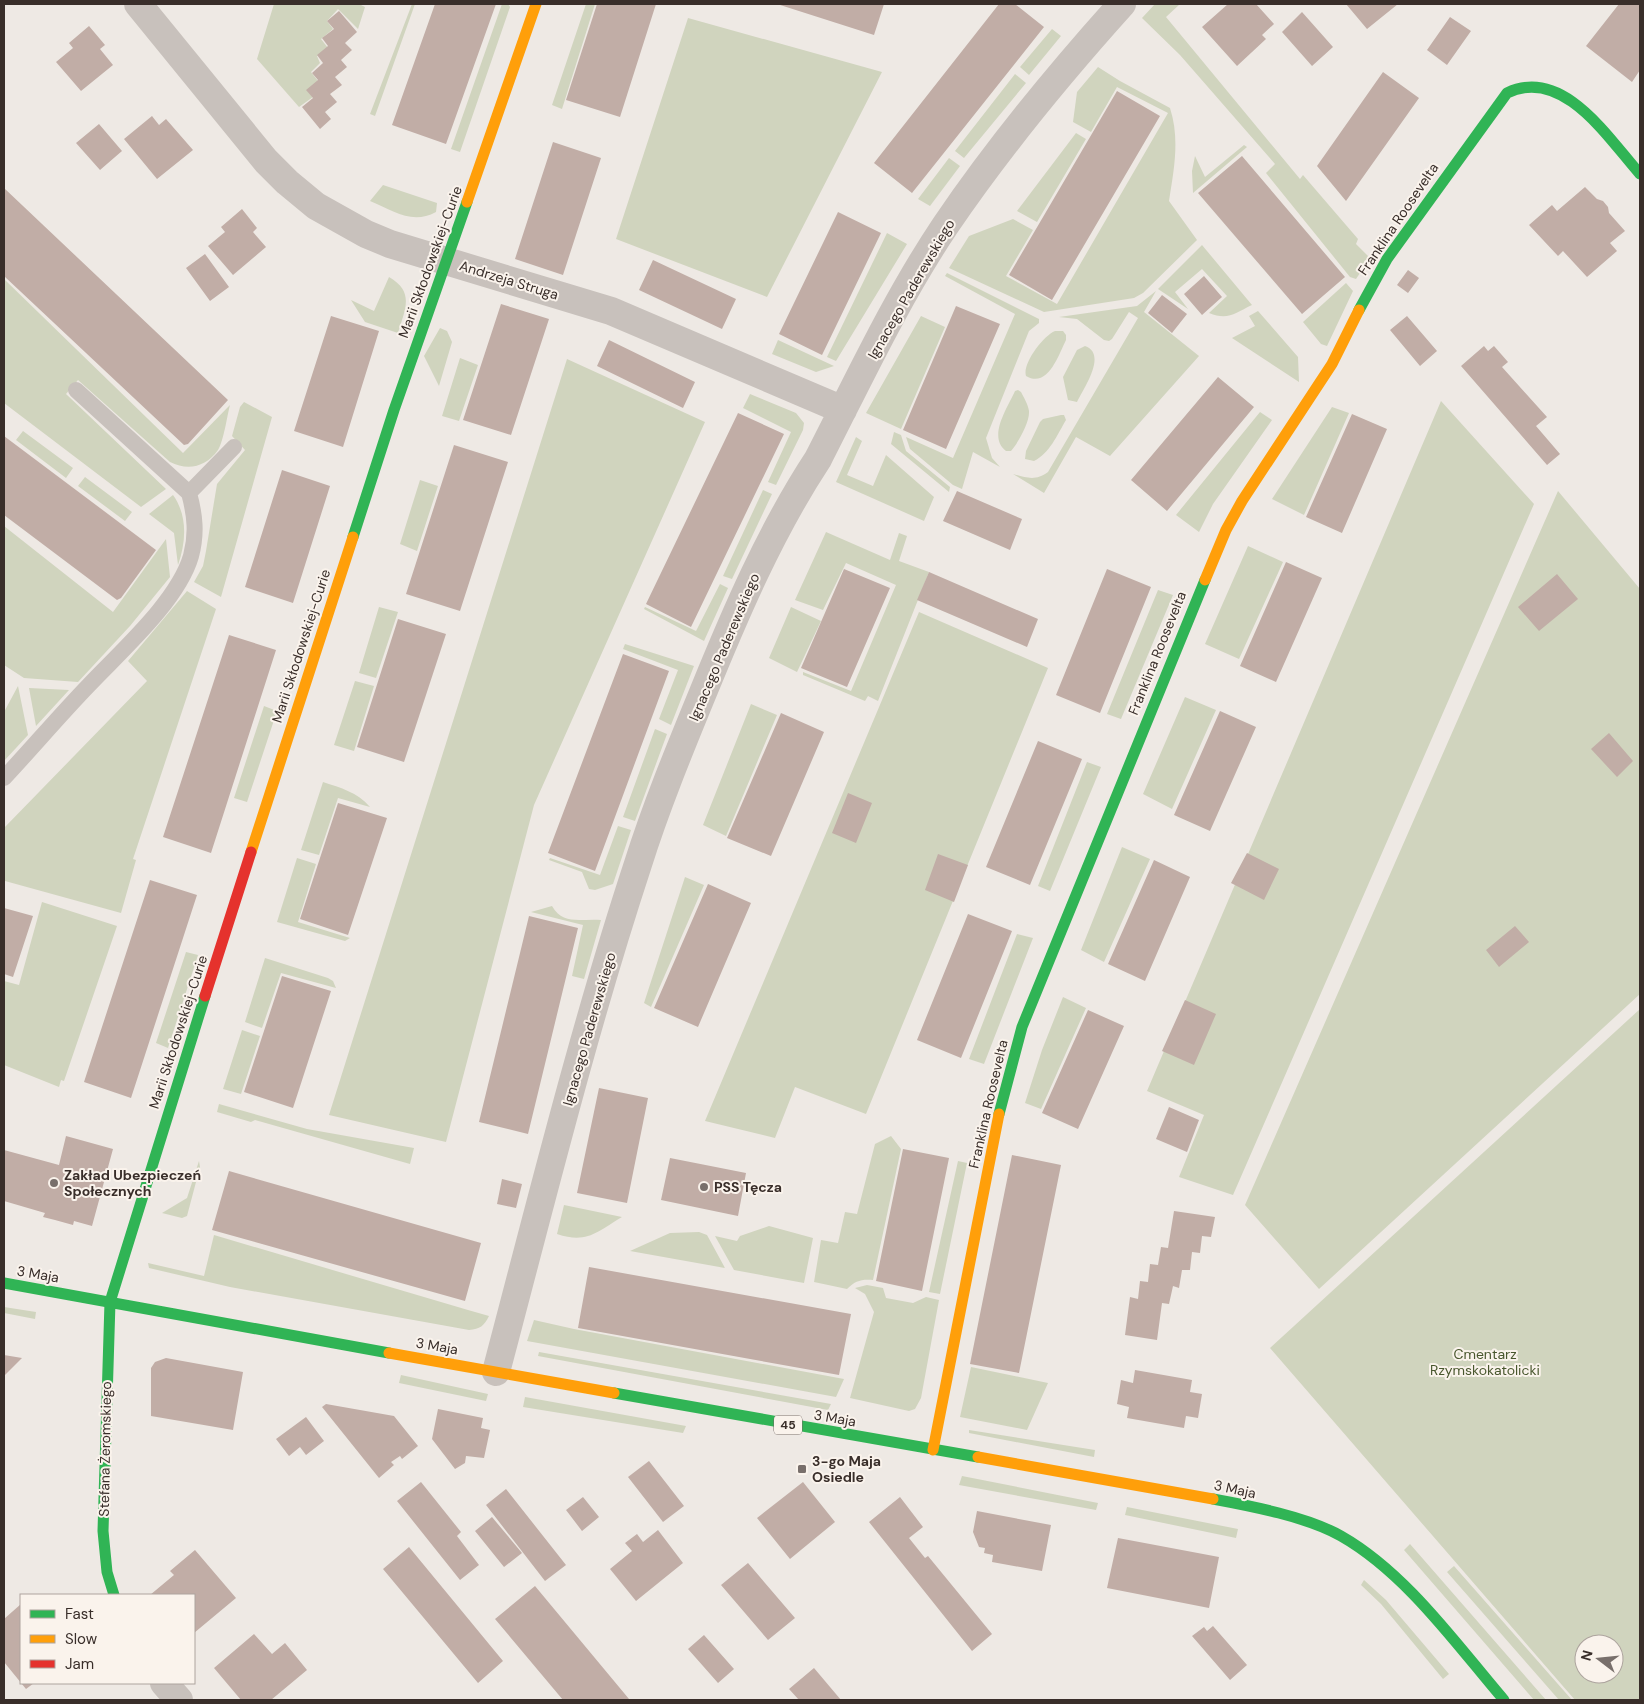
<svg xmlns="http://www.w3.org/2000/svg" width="1644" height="1704" viewBox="0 0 1644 1704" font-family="'DM Sans',sans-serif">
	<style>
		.green { fill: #d0d4be; fill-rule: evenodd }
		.building { fill: #c1ada6 }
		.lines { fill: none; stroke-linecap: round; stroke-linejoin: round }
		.lane { stroke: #c8c1bc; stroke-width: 16 }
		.street { stroke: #c8c1bc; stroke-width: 28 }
		.fast { stroke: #30b455; stroke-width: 11 }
		.slow { stroke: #ff9f0a; stroke-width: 11 }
		.jam { stroke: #e5322d; stroke-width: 11 }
		.poi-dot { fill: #786f6b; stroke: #faf3ec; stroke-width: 2 }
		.labels { text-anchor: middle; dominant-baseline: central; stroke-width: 4; stroke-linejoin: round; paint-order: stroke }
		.shield { fill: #faf3ec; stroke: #736964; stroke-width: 1 }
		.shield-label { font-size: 12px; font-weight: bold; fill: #392e2a }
		.street-label { font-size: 14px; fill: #392e2a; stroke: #faf3ec }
		.poi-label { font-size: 14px; font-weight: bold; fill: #392e2a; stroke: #faf3ec; text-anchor: start }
		.park-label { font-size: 14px; fill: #49572e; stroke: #faf3ec }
	</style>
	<rect width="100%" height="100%" fill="#eee9e4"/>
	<path class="green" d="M274,4h85l6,3 -7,22 -20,-20 -11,12 6,8 -12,10 7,9 -11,8 3,7 -9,9 7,9 -5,16 -14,10 -42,-48z
		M412,4h3l-40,112 -5,-2z
		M502,4h6l2,3 -50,145 -9,-3z
		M586,4h9l-33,105 -10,-4z
		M1155,4h25l-14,13 134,162 3,-4 55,64 -2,5 14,14 -14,21 -6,-2 -84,-104 9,-9 -95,-109 -38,-37z
		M688,18l194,54 -115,225 -151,-58z
		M1052,29l9,7 -32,39 -9,-8z
		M1098,67l22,14 50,27c10,31 4,61 -1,93l28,39 -54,53 -9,5 -90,14 -95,-44 20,-32 44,-17 20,11 -27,46 51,28 111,-191 -51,-26 -26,45 -18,-10 4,-30z
		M1015,74l11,9 -62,75 -9,-7z
		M1076,133l10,6 -49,83 -20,-11z
		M1244,145l3,2 -54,46 -1,-22 3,-15 10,21z
		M949,158l11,8 -30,40 -12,-7z
		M383,185l54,18 -1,9c-24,13 -42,-1 -66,-11z
		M887,233l20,11 -71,117 -9,-4z
		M1202,245l50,60c-17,8 -24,16 -43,8l18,-17 -25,-27 -27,23 13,17 -30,-20z
		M947,273l92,46v4l-10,8 -43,107 6,20 8,9 -27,-15 -11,37 -9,-4 -43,-36 -4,-12 47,21 62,-144 -70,-38z
		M389,277c26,15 16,32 9,56l-33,-11 -14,-22 23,11z
		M4,279l179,174 47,-48c-3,11 -6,35 -12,45 -12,17 -30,21 -48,12l-92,-82 -12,14 100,95 -25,18 -137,-104z
		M1346,283l7,8 -26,55 -6,-2 -18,-22z
		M1156,291l-12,21 55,44 -89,100 -34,-19 -32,56 -31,-19c14,4 23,7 35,-2l90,-154 -9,-6 -17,27 -3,2 -5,-1 -27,-21 -18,-2 78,-11z
		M1258,311l40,46 1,25 -67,-44 23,-12 -6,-10z
		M921,316l24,11 -44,102 -35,-16z
		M440,328l7,3 5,11 -13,44 -15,-30z
		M1055,331h8l3,4v5c-7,14 -18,49 -40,36 -4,-12 17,-40 29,-45z
		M778,340l56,26 -18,6 -44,-18z
		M1085,346c23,8 -2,43 -8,56l-9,-2 -5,-23 14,-27z
		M460,358l18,7 -19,56 -17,-5z
		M567,359l138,63 -171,383 -88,337 -117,-27z
		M1018,390l3,2c3,6 7,12 8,19 1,11 -11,32 -18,40h-5c-19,-14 2,-44 9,-60z
		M750,394l46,19 8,10 -1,7 -27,55 -8,-3 23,-50 -48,-24z
		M1441,401l93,103 -301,691 -54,-18 25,-62 -57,-24z
		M244,402l28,15 -51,180 -27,-15 9,-16 3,-15 11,-67 28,-34 -13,-14 8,-29z
		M1332,407l17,6 -45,102 -32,-16z
		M1260,412l12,8 -59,84 -14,28 -23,-17z
		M1061,415h3l2,5c-9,15 -16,33 -32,41l-9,-2 1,-8 14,-29 3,-3z
		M23,431l50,37 -7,10 -50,-38z
		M894,432l7,3 5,16 44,36 -1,5 -58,-48z
		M856,437l6,4 -15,34 26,11 13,-31 48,42 -10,24 -88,-39z
		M85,477l47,35 -7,9 -47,-35z
		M420,480l18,6 -21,65 -17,-7z
		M763,490l9,4 -40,85 -9,-3z
		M1558,491l82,98v405l-321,295 -74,-84z
		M173,495c15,21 13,47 5,70l-4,-32 -25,-19z
		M4,526l109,86 53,-73 4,38 -40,49 -52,56 -54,-4 -20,-13z
		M826,532l64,28 9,-27 8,3 -8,25 30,11 -51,129 -10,-5 -3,5 -62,-26v-3l48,19 45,-106 -50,-22 -23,47 -28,-10z
		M1248,546l35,16 -44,97 -34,-15z
		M720,584l8,4 -24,53 -60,-32 1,-2 51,24z
		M1158,590l15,5 -52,124 -14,-5z
		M187,591l29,18 -83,250 3,1 -15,53 -116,-32 -1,-53 143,-147 -19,-20z
		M379,607l19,5 -22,66 -17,-5z
		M791,607l30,14 -24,51 -28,-14z
		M919,612l129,56 -182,446 -71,-27 -20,51 -70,-17z
		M625,644l69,22 -23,59 -12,-6 19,-49 -55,-21z
		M355,681l19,5 -20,65 -20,-6z
		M18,686l10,49 -24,26v-49z
		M29,688l40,2 -33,36z
		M1185,697l31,13 -44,99 -29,-15z
		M751,704l26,11 -51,121 -23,-11z
		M264,706l13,5 -30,91 -13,-4z
		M655,729l12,5 -32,87 -12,-4z
		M1087,762l14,5 -51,124 -12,-5z
		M323,782c18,6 34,10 47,25l-32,-9 -19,57 -18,-5z
		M618,826l13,4 -18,54 -18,6 -6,-1 -7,-17 -33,-12 1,-2 50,17z
		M1122,847l28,12 -46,103 -23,-12z
		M297,858l19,6 -18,58 52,16 -5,3 -68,-19z
		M685,877l19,8 -53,122 -7,-4z
		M42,902l75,24 -53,155 -3,-1 -2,7 -55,-22v-84l15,4z
		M552,906c11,20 30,12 49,14l-17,59 -12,-3 11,-51 -52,-13z
		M1017,934l16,4 -49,126 -15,-5z
		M186,952l12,3 -30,93 -12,-5z
		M265,958l63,20 5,3 3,7 -55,-15 -19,55 -17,-6z
		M1063,997l23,11 -45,101 -16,-6 17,-53z
		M1640,1009v691h-65l-305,-352zM1584,1644h30v30h-30z
		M242,1030l18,6 -19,58 -18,-5z
		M219,1104l88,25 107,19 -4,16 -155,-44 -4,2 -34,-10z
		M891,1136l10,13 -28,131c-12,-1 -18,1 -26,9l-33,-7 7,-42 17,3 7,-31 12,2 18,-70z
		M199,1161l1,6 -13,49 -5,2 -20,-5 25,-15z
		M958,1161l9,2 -27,131 -11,-2z
		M564,1205l58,12c-25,15 -35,27 -65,17z
		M769,1226l44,12 -9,45 -70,-13 -19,-34 22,5 3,-5z
		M699,1232l8,3 18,33 -95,-17 40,-18z
		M214,1235l254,75 21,6c-5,10 -9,13 -20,14l-239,-43 -81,-19 -1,-5 56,13z
		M867,1285l16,3 3,10 27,5 13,-6 13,3 -18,98 -6,11 -6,2 -59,-13 24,-86 -9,-18 -10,-6z
		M4,1307l32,5 -1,7 -31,-6z
		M534,1320l40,9 270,50 -8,18 -309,-56z
		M539,1352l292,52 -3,6 -290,-54z
		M971,1367l77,16 -21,47 -67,-13z
		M401,1375l87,19 -2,7 -87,-18z
		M525,1397l161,29 -3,7 -160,-26z
		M969,1430l126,20 -1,7 -125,-24z
		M962,1476l136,27 -2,7 -137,-25z
		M1127,1507l111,22 -2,9 -111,-23z
		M1410,1544l136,156h-12l-130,-150z
		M1454,1566l118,134h-13l-112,-128z
		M1364,1580l22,20 63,74 -6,5 -62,-75 -20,-19z"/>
	<path class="building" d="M435,4h61l-50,140 -54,-19z
		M597,4h59l-36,113 -54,-17z
		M777,4h107l-10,31z
		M999,4h16l29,23 -132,166 -38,-30z
		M1228,4h28l18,20 -12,11 4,4 -29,27 -35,-39z
		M1346,4h52l-31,25z
		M1619,4h21v66l-8,12 -46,-36z
		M339,11l18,21 -12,11 7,7 -11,10 6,7 -12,10 7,8 -12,9 7,8 -12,10 6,7 -11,10 -18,-22 11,-9 -7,-8 12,-10 -6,-7 11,-10 -6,-8 11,-9 -6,-8 12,-9 -7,-8z
		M1302,12l31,35 -21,19 -30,-34z
		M1450,17l21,14 -24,34 -20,-15z
		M89,26l16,19 -5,4 13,16 -32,26 -25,-29 17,-14 -4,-5z
		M1383,72l36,26 -73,103 -29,-35z
		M1117,91l43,25 -108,184 -43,-25z
		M152,116l7,9 7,-6 27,31 -36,29 -33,-40z
		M99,124l23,27 -22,19 -24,-27z
		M553,142l48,16 -38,117 -48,-16z
		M1242,156l103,121 -43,37 -104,-121z
		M1585,187l12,12 6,2 5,6 1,6 16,18 -15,12 7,8 -30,26 -24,-26 -5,5 -29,-31 23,-20 5,6z
		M4,188l224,212 -40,44 -4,1 -180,-169z
		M242,209l15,19 -4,4 13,15 -33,28 -25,-29 17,-14 -4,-5z
		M838,212l43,21 -59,122 -43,-21z
		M205,254l24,33 -19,14 -24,-33z
		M653,260l83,39 -14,30 -83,-39z
		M1408,270l11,8 -11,15 -11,-8z
		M1204,276l18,21 -20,18 -18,-21z
		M1162,295l25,19 -15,19 -24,-20z
		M501,304l48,15 -38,116 -48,-15z
		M956,306l44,18 -54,125 -43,-19z
		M331,316l48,15 -36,116 -49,-16z
		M1407,316l30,35 -17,15 -30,-36z
		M609,340l86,42 -12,26 -86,-42z
		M1484,346l4,5 6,-5 14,16 -6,5 45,50 -11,9 24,28 -13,11 -86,-99z
		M1218,377l36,30 -87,104 -36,-31z
		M738,413l46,21 -93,193 -45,-23z
		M1352,414l35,15 -45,104 -36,-16z
		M4,436l152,114 -35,48 -4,2 -113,-85z
		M454,445l54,17 -48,149 -54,-17z
		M282,470l48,16 -37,117 -48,-16z
		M957,491l65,28 -12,31 -67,-29z
		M1286,562l36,16 -46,104 -36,-16z
		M844,569l46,19 -43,99 -46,-19z
		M1107,569l44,18 -51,126 -44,-18z
		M929,572l109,47 -11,28 -110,-47z
		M1557,574l21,25 -39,32 -21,-24z
		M398,619l48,15 -42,128 -47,-15z
		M229,635l47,15 -65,203 -48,-16z
		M623,654l46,17 -74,200 -47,-18z
		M1220,711l36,16 -46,104 -36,-16z
		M781,713l43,19 -53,124 -44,-18z
		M1609,733l24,28 -16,16 -26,-28z
		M1038,741l44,18 -52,126 -44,-18z
		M848,793l24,10 -16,40 -24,-10z
		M338,803l49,15 -39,117 -48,-16z
		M1247,853l32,16 -15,31 -33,-17z
		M938,854l30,11 -14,37 -29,-12z
		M1154,860l36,17 -45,104 -37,-17z
		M150,880l47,15 -66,203 -47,-16z
		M708,884l43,19 -53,124 -44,-19z
		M4,908l29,8 -20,61 -9,-3z
		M968,914l44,17 -51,127 -44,-18z
		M529,916l49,12 -50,206 -49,-12z
		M1515,926l14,16 -30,25 -13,-17z
		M282,976l49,15 -38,117 -49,-16z
		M1185,1000l31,14 -22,51 -32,-14z
		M1088,1010l36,16 -46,103 -36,-16z
		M599,1088l49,10 -21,105 -50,-10z
		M1169,1107l30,13 -12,32 -31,-13z
		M66,1136l47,13 -21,77 -18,-5 -1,4 -18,-5 -12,-3 2,-4 -41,-12v-51l55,15z
		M903,1149l46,9 -27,133 -46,-10z
		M1012,1155l49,10 -42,208 -49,-9z
		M670,1158l76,15 -8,43 -77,-16z
		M229,1171l252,72 -16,58 -253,-71z
		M502,1179l20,5 -6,24 -19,-4z
		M1174,1211l41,6 -4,20 -9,-1 -2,17 -8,-1 -2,18h-8l-3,18 -6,-2 -4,18 -7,-1 -5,37 -32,-5 5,-38 8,2 2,-18 8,1 2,-18 8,1 3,-18 7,1z
		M589,1267l262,47 -12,61 -261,-47z
		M4,1355l18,3 -18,18z
		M166,1358l77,14 -10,58 -82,-14v-48l4,-6z
		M1135,1370l57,10 -2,12 12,2 -4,24 -12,-2 -2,12 -57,-10 2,-11 -12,-3 4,-24 12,3z
		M326,1404l68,12 24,30 -16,13 -2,-3 -9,6 3,3 -15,13 -57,-71z
		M438,1409l45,9 -2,10 9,2 -6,28 -18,-2 -1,7 -10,6 -23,-30z
		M306,1417l18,24 -18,14 -6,-8 -11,9 -13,-17z
		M649,1461l35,45 -21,16 -35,-45z
		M421,1482l40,50 -4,4 22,29 -19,15 -63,-79z
		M803,1482l32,40 -45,37 -33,-41z
		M506,1489l60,76 -21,16 -59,-76z
		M583,1497l16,20 -17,14 -16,-21z
		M900,1497l23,30 -14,11 16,20 3,-2 64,78 -20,17 -103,-129z
		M977,1511l74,14 -9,46 -50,-9 1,-7 -9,-2 1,-5 -6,-1 -6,-15z
		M492,1517l30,36 -18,14 -29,-36z
		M658,1530l25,33 -47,38 -26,-32 22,-18 -7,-8 12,-9 6,8z
		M1118,1538l101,19 -10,51 -102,-20z
		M409,1547l94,114 -25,22 -95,-114z
		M195,1550l41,48 -42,35v-38h-44l24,-20 -4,-4z
		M748,1563l47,55 -27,22 -47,-55z
		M535,1586l94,113 -1,1h-65l-68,-81z
		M21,1604v79h13l-8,6 -22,-27v-43z
		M1213,1626l34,39 -17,15 -38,-44 12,-9 3,4z
		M254,1634l18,20 13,-11 22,27 -36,30h-30l-27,-32z
		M704,1635l30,34 -16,14 -30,-34z
		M814,1668l27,32h-42l-10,-11z"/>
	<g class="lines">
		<path class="lane" d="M189,493l45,-46
			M4,778c29,-31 56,-63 85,-93 32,-34 89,-84 102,-129 6,-22 4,-41 -2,-63l-113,-103"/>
		<path class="street" d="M138,4l128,157 21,21 29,24 50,28 24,10 221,67 232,99
			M496,1372c45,-170 87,-341 142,-508 18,-57 41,-113 64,-169 33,-81 68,-163 116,-236 40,-78 78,-160 127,-233 53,-78 114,-152 177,-222
			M164,1683l15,17"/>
		<path class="fast" d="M1359,310l28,-51 120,-166c56,-27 101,45 133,81
			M353,537l41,-127 73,-208
			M999,1114l23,-87 183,-447
			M4,1283l385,70
			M614,1393l364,64
			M1213,1499c38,7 95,18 128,37 65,37 115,108 163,164
			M114,1595l-7,-23 -4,-41 7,-229 95,-306"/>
		<path class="slow" d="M467,202l69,-198
			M1205,580l21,-50 16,-29 90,-137 27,-54
			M251,852l102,-315
			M389,1353l225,40
			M933,1450l66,-336
			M978,1457l235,42"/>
		<path class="jam" d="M205,996l46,-144"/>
	</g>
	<g class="poi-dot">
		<circle cx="54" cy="1183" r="5"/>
		<circle cx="704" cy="1187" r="5"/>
		<rect x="797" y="1464" width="10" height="10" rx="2.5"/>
	</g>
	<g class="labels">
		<rect class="shield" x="774" y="1415.5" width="28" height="19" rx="4"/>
		<g class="shield-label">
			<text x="788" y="1425">45</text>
		</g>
		<g class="street-label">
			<text transform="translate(1398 219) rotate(-56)">Franklina Roosevelta</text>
			<text transform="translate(430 262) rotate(-70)">Marii Skłodowskiej-Curie</text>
			<text transform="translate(509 280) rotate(17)">Andrzeja Struga</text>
			<text transform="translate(911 289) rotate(-60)">Ignacego Paderewskiego</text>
			<text transform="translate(301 646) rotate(-72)">Marii Skłodowskiej-Curie</text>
			<text transform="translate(724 647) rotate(-67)">Ignacego Paderewskiego</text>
			<text transform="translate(1157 653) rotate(-68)">Franklina Roosevelta</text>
			<text transform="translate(589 1029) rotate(-74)">Ignacego Paderewskiego</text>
			<text transform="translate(178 1032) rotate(-72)">Marii Skłodowskiej-Curie</text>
			<text transform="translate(988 1104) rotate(-77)">Franklina Roosevelta</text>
			<text transform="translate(38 1274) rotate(10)">3 Maja</text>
			<text transform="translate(437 1346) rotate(10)">3 Maja</text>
			<text transform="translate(835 1418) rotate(10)">3 Maja</text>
			<text transform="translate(105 1449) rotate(-89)">Stefana Żeromskiego</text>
			<text transform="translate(1235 1489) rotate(12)">3 Maja</text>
		</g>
		<g class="poi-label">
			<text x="64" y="1175">Zakład Ubezpieczeń<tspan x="64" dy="16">Społecznych</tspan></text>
			<text x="714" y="1187">PSS Tęcza</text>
			<text x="812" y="1461">3-go Maja<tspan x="812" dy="16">Osiedle</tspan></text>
		</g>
		<g class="park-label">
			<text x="1485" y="1354">Cmentarz<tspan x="1485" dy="16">Rzymskokatolicki</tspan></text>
		</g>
	</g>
	<rect width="1644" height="1704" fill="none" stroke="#392e2a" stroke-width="10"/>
	<rect x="20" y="1594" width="175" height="90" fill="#faf3ec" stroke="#ada49e"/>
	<rect x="30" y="1610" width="25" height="8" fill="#30b455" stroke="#ada49e"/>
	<text x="65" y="1619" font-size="15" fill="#392e2a">Fast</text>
	<rect x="30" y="1635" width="25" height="8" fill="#ff9f0a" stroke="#ada49e"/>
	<text x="65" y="1644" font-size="15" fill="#392e2a">Slow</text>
	<rect x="30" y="1660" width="25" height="8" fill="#e5322d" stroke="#ada49e"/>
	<text x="65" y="1669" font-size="15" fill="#392e2a">Jam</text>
	<g transform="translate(1599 1659) rotate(286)"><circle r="24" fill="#faf3ec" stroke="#ada49e"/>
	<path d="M0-4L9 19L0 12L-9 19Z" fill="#786f6b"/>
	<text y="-8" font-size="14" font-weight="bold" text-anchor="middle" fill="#392e2a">N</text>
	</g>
</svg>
